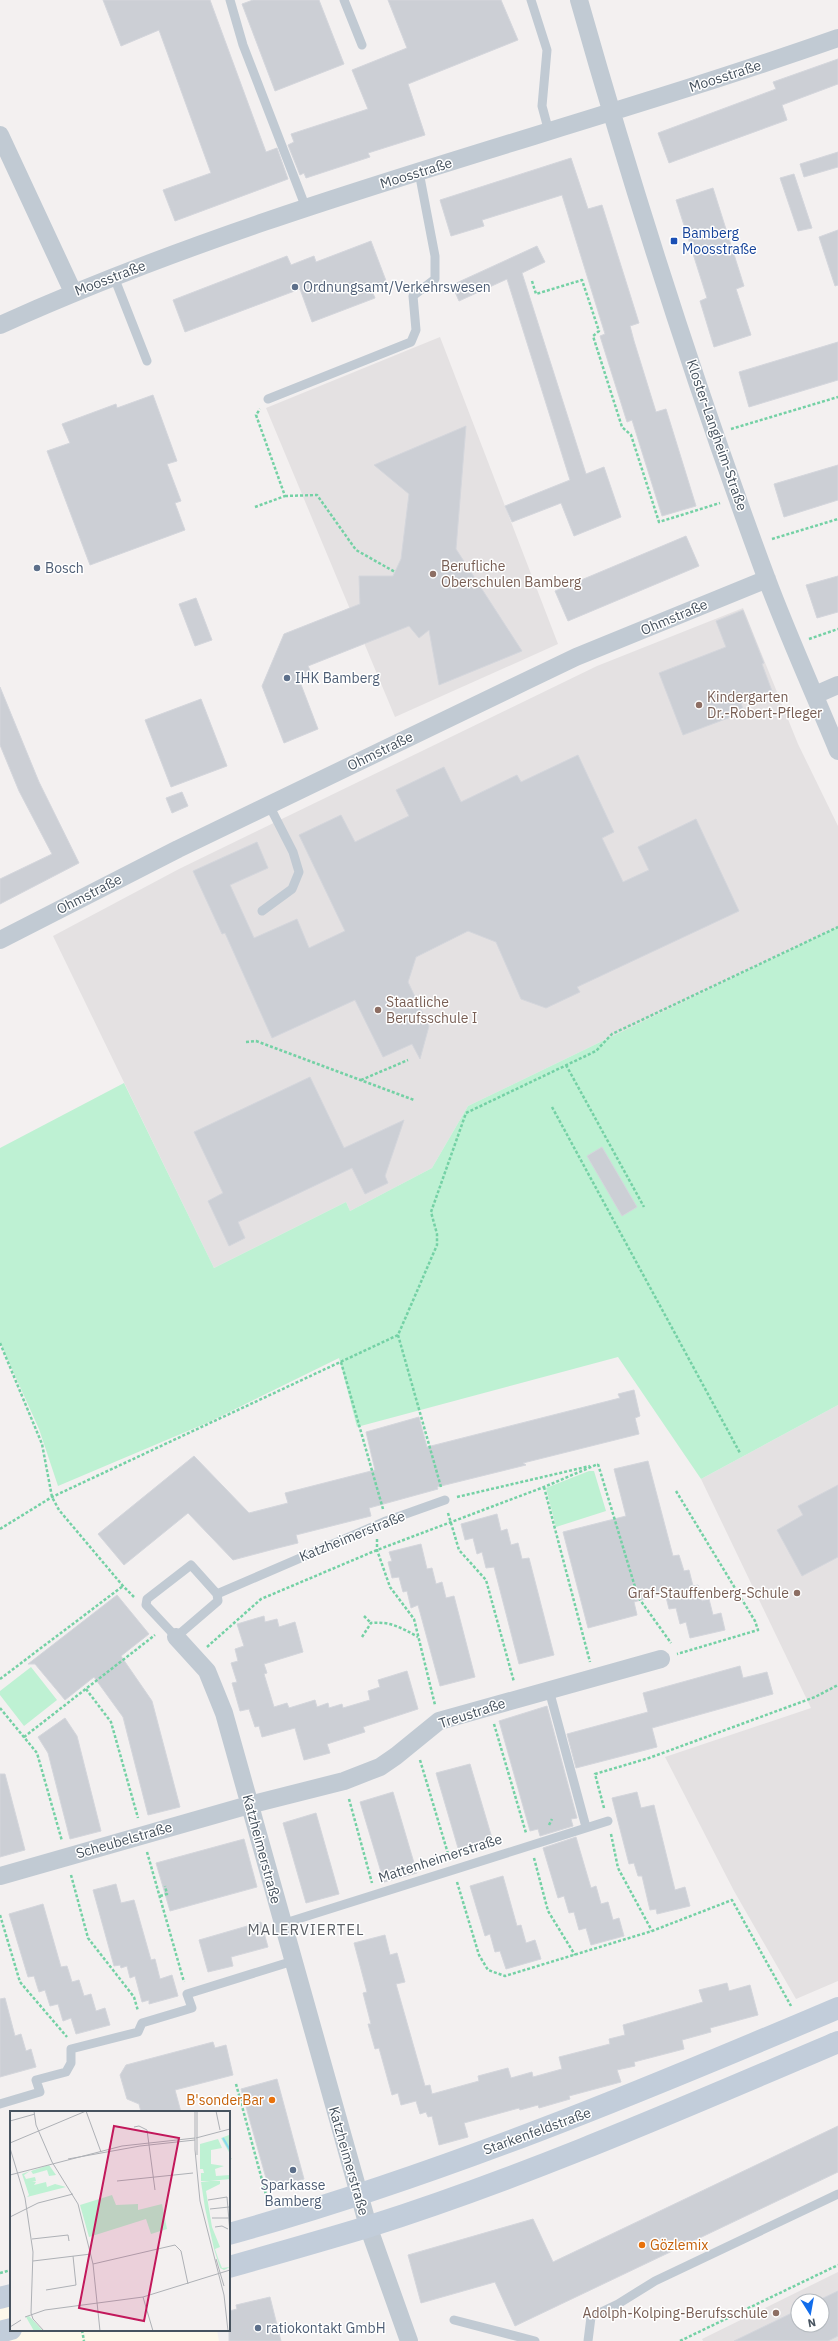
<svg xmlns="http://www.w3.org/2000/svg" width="838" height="2341" viewBox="0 0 838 2341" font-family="'IBM Plex Sans',sans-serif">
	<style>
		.commercial { fill: #fdf8ea }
		.education { fill: #e4e1e2; fill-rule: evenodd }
		.green { fill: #bef1d3 }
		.building { fill: #cccfd5; stroke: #d4d6dc }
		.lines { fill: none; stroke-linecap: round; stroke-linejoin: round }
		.path { stroke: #74d1a5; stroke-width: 2.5; stroke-dasharray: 3 2; stroke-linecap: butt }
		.lane { stroke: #c1cad3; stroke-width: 9 }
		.street { stroke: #c1cad3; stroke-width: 18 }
		.secondary { stroke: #c2cdda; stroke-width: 22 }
		.transit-dot { fill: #1a4fb4; stroke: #fff; stroke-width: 1.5 }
		.service-dot { fill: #5c6f8a; stroke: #fff; stroke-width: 1.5 }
		.education-dot { fill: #8d6e63; stroke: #fff; stroke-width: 1.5 }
		.food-dot { fill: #e8710a; stroke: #fff; stroke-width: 1.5 }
		.labels { text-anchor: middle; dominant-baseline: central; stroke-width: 3; stroke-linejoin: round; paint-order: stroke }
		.street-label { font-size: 14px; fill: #47535f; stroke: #fff }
		.transit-label { font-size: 14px; fill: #164399; stroke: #fff; text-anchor: start }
		.service-label { font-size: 14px; fill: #4e5e75; stroke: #fff; text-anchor: start }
		.education-label { font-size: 14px; fill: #785e54; stroke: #fff; text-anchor: start }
		.food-label { font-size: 14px; fill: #c56008; stroke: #fff; text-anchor: end }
		.neighbourhood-label { font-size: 15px; letter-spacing: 1px; fill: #5c6066; stroke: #fff }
		.inset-river { fill: none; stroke: #89d9f0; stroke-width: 2 }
		.inset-road { fill: none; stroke: #aeb1b6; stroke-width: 1 }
		.view { fill: #c2185b; fill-opacity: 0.15; stroke: #c2185b; stroke-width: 2 }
		.inset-edge { fill: none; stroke: #47535f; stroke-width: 2 }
	</style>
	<rect width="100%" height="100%" fill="#f3f0f0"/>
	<path class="commercial" d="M11,2295v35h206l2,11h-219v-44z"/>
	<path class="education" d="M440,337l118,307 -163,73 -129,-309z
		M743,608l55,136 40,82v101l-370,179 -36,62 -82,43 -4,-9 -132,66 -161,-332 126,-67 418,-203z
		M838,1405v576l-42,18 -62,-108 -69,-134 146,-49 -110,-229z
		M838,2272v69h-135l-1,-2zM798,2301h24v24h-24z"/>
	<path class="green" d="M838,927v478l-137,74 -83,-122 -261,70 -18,-69 -130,64 -151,64 -19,-57 -39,-87v-194l124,-65 90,185 132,-66 4,9 82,-43 36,-62z
		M589,1471h5l12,40 -50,16 -10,-39z
		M31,1667l26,33 -33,26 -24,-31v-4z"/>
	<path class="building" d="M103,0h107l56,152 11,-4 11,31 -113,42 -12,-31 48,-17 -52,-143 -38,16z
		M253,0h66l25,64 -69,27 -33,-87z
		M388,0h113l17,40 -110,44 17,51 -57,18 2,4 -64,21 -2,-5 -4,2 -12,-30 6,-3 -3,-8 77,-25 -16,-39 55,-22z
		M838,59v25l-56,21 5,15 -118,43 -11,-30 118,-44 -3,-7z
		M838,152v15l-34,10 -4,-13z
		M571,158l17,51 14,-4 37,118 -9,3 4,15 22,71 10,-3 30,97 -34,10 -30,-96 -5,2 -27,-86 5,-2 -43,-139 -80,25 2,6 -33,10 -11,-36z
		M794,174l18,54 -14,3 -18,-53z
		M713,188l31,98 -8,3 15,46 -37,12 -14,-46 7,-3 -31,-98z
		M838,230v55l-3,1 -16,-49z
		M371,241l17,45 -16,5 3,7 -63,24 -12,-33 -115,43 -12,-32 114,-44 4,9 23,-9 2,6z
		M537,246l8,16 -23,11 64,201 18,-7 17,50 -47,19 -13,-33 -49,19 -7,-16 65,-26 -63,-201 -48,22 -7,-16z
		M838,342v38l-89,27 -10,-35z
		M153,395l24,66 -10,3 14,37 -6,2 10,27 -95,35 -43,-114 23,-8 -8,-19 54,-20 1,4z
		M466,426l-10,123 66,102 -83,34 -10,-55 -10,8 -10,-12 -101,40 5,11 -13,5 18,47 -34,14 -22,-57 22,-52 76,-30 -1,-28h34l8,-17 8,-65 -35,-29z
		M838,465v35l-54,17 -10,-33z
		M686,536l13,30 -131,55 -13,-30z
		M838,576v36l-21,6 -11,-33z
		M196,598l16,42 -17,6 -16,-42z
		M743,610l21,53 -2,1 10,27 -31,12 3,9 -61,23 -24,-62 67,-26 -10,-26z
		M0,687l39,95 40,81 -79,41v-25l52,-25 -33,-63 -19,-46z
		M201,699l26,67 -56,21 -26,-67z
		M578,755l36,77 -12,6 21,44 26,-12 -11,-23 58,-28 43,92 -162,76 3,5 -34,16 -25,-9 -25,-57 -28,-11 -52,26 -8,25 21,44 -9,33 -8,-15 -29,13 -28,-57 -83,38 -47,-105 -3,1 -29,-63 64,-29 11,26 -38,17 24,53 43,-19 12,29 36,-17 -46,-96 42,-20 14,27 54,-26 -13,-26 48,-23 17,35 56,-27 4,7z
		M182,792l6,14 -16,7 -6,-15z
		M310,1077l34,71 60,-28 -19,56 3,7 -23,11 -13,-26 -114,54 7,16 -16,8 -21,-45 15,-8 -29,-61z
		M602,1147l35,60 -15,9 -35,-60z
		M634,1390l6,26 -5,2 4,16 -116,29 3,2 -89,22 1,2 -69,19 2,8 -75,19 2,8 -20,5 -45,12 -45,-47 -64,52 -26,-31 96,-78 55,57 39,-10 -3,-10 90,-23 -9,-38 53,-15 8,30 193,-49 -2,-4z
		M648,1461l25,95 6,-1 5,16 5,-1 4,16 5,-1 4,16 7,-2 4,16 8,-2 4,17 -35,8 -4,-16 -6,2 -4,-16 -7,1 -4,-16 -31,9 3,13 -49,13 -25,-96 63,-16 -12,-47z
		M838,1485v72l-36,19 -25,-46 26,-15 -5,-9z
		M497,1514l4,17 6,-2 4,16 7,-2 4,16 7,-1 25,97 -35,9 -25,-97 -8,1 -4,-16 -5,2 -4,-16 -8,2 -4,-16z
		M421,1544l6,25 5,-1 4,16 6,-2 4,16 8,-2 21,81 -35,9 -22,-81 -7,3 -4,-17 -4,1 -4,-15 -7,1 -4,-16 4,-1 -3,-9z
		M117,1595l32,39 -28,22 31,45 28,106 -32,8 -25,-98 -29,-40 -29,23 -30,-36h-7z
		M264,1616l1,6 12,-3 2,8 16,-5 8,30 -39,12 3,9 -3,1 10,33 13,-4 2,5 26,-8 2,7 11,-4 1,5 13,-4 1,4 27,-8 -2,-9 12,-4 -2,-7 29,-9 11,38 -55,18 2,5 -38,12 3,9 -26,7 -9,-32 -33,9 -3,-11 -4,1 -6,-18 -9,2 -8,-28 5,-1 -6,-19 7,-2 -3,-12 9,-3 -7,-22z
		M740,1666l3,12 24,-6 6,22 -121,34 5,19 -81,21 -9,-34 81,-22 -5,-19z
		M547,1706l30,112 -6,1 2,7 -33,10 -2,-7 -8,2 -31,-110z
		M65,1718l12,18 24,95 -31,8 -22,-86 -10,-16z
		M470,1764l22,74 -34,10 -22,-75z
		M0,1774h5l20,76 -25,7z
		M393,1792l24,81 -33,9 -24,-80z
		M637,1792l4,16 13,-3 21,85 10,-3 5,19 -33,8 -1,-5 -6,1 -8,-34h-4l-4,-13 -5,1 -17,-66z
		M316,1813l23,81 -33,9 -23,-80z
		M576,1837l15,51 5,-2 5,18 7,-2 5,18 6,-2 5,18 -33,9 -5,-17 -7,2 -5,-18 -5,1 -5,-17 -6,2 -15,-50z
		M244,1839l13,48 -87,24 -14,-48z
		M503,1876l14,50 4,-1 5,18 9,-3 6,19 -35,10 -6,-18 -5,1 -5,-18 -5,2 -15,-50z
		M116,1884l5,19 13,-3 17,60 4,-1 5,20 12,-4 6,21 -29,8v-4l-7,2 -7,-26 -5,2 -3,-12 -6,2 -1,-3 -6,1 -21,-76z
		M43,1904l18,63 6,-1 5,16 7,-2 5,16 7,-2 5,17 9,-3 5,17 -34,9 -5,-16 -8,3 -5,-17 -8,2 -5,-16 -6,2 -5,-16 -6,1 -19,-63z
		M261,1922l7,25 -37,10 2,9 -25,6 -9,-32z
		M385,1935l5,20 7,-2 8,29 -9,2 29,102 5,-1 2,9 47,-13 -1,-5 30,-8 3,10 21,-6 1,5 29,-8 -3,-12 51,-13 -1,-5 16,-4 -2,-10 80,-23 -4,-12 28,-7 2,8 21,-6 8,30 -48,13 1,4 -29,8 2,9 -50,13 1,4 -18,4 4,12 -52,14 1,3 -31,9 -1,-3 -18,5 -1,-2 -55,15 4,14 -29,8 -7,-29 -4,1 -2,-5 -6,2 -4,-13 -15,4 -3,-12 -6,2 -13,-47 -4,1 -7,-25h3l-8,-31 4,-1 -13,-49z
		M5,1998l10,38 6,-2 5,17 5,-2 5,18 -36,10v-78z
		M213,2042l2,6 11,-3 7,30 -58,15 6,22h-40l-2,-8 -12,-5 -7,-24 6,-10z
		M277,2079l27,100 -35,10 -28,-100z
		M838,2126v46l-323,154 -20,-44 -74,21 -13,-48 125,-36 20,43z
		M838,2291v45l-10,5h-94l64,-31v15h24v-24h-5z
		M270,2297l11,44h-52v-30l8,-2 -1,-4z"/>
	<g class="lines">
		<path class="path" d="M532,281l4,13 46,-14 17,51 -6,5 29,91 9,8 28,87 61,-19
			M731,429l107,-32
			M285,496l32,-1 39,55 39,22
			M255,507l30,-11 -29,-81 4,-6
			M772,539l66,-20
			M809,639l29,-10
			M246,1042l10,-1 158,59
			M566,1065l78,142
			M361,1080l47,-20
			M552,1107l188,346
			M398,1335l43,152
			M0,1343l42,101 10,53 7,13 64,76 11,11
			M341,1362l42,147
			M598,1464l40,133 33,46
			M544,1487l46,175
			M676,1491l79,130 3,9 -81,24
			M457,1497l133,-31
			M448,1513l11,37 27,30 28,102
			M0,1529l52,-32 346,-162 39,-90v-11l-6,-22 35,-99 130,-62 16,-17 226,-107
			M377,1539v11l13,37 24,32 21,86
			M364,1616l7,7
			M362,1637l9,-14c19,-2 31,5 47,14
			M207,1647l54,-48 116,-49 167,-63 54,-23
			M0,1679l123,-93
			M86,1689l25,33 27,96
			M0,1708l37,45 25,88
			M494,1724l32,109
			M24,1737l131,-102
			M420,1760l29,97
			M349,1799l23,84
			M604,1808l-9,-34 54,-16 166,-61 23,-12
			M549,1825l3,-6
			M611,1834l7,34 34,63
			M147,1852l37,130
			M534,1858l14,53 27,44
			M71,1875l17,63 46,59 4,14
			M457,1882l22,73 9,15 17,6 147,-45 80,-31 59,106
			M160,1896l7,-2 -2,-8
			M0,1915l20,67 47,55
			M236,2084l32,118
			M229,2159l2,-1
			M0,2273l11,-3
			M82,2330l2,11
			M680,2341l158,-76"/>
		<path class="lane" d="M230,0l13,45 63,163
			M344,0l18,45
			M531,0l16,50 -5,56 7,26
			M114,277l33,84
			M268,399l143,-57 5,-12 -3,-34 22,-17v-23l-16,-84
			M262,911l30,-22 7,-17 -6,-20 -24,-47
			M191,1565l26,29 1,7 -42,36 -30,-32 1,-6z
			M217,1594l169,-73 59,-21
			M549,1690l37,137
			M282,1924l326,-103
			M0,2104l40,-12 -4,-12 30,-8 5,-9v-14l67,-17 4,-9 50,-15 -5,-14 106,-33
			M454,2320l81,21
			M588,2341l3,-24 27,-13 37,-23 183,-87"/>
		<path class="street" d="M579,0c55,194 117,388 187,577 22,59 48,116 72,174
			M0,135l73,157
			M0,325c270,-122 559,-189 838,-287
			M815,695l23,-10
			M0,940l178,-91 348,-168 50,-24 191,-78
			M176,1637l31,34 17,42 144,513 41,115
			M0,1876l249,-71 95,-24 36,-14 16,-11 43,-35 222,-62"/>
		<path class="secondary" d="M229,2234c209,-58 409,-141 609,-226
			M229,2267c46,-13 92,-26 138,-40 161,-51 316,-119 471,-185
			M0,2298l11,-3
			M0,2332l11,-3"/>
	</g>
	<rect class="transit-dot" x="670" y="237" width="8" height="8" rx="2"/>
	<g class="service-dot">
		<circle cx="295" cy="287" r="4"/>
		<circle cx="37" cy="568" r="4"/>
		<circle cx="287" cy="678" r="4"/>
		<circle cx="293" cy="2170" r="4"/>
		<circle cx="258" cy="2328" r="4"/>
	</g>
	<g class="education-dot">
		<circle cx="433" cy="574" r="4"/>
		<circle cx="699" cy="705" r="4"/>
		<circle cx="378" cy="1010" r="4"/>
		<circle cx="797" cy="1593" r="4"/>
		<circle cx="776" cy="2313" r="4"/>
	</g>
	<g class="food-dot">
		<circle cx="272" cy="2100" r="4"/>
		<circle cx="642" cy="2245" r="4"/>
	</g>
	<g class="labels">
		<g class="street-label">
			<text transform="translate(725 76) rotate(-18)">Moosstraße</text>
			<text transform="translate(416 173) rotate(-17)">Moosstraße</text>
			<text transform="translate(110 278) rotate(-21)">Moosstraße</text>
			<text transform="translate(717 435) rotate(71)">Kloster-Langheim-Straße</text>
			<text transform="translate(674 617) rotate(-23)">Ohmstraße</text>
			<text transform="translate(380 751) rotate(-26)">Ohmstraße</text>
			<text transform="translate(89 894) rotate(-27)">Ohmstraße</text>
			<text transform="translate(352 1536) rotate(-22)">Katzheimerstraße</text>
			<text transform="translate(472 1713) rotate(-18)">Treustraße</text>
			<text transform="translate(124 1840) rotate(-16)">Scheubelstraße</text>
			<text transform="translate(262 1849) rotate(75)">Katzheimerstraße</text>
			<text transform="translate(440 1858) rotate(-18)">Mattenheimerstraße</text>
			<text transform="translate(537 2131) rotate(-20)">Starkenfeldstraße</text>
			<text transform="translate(349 2161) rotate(74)">Katzheimerstraße</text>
		</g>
		<g class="transit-label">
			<text x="682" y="233">Bamberg<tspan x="682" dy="16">Moosstraße</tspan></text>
		</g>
		<g class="service-label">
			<text x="303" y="287">Ordnungsamt/Verkehrswesen</text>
			<text x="45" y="568">Bosch</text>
			<text x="295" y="678">IHK Bamberg</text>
			<text x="293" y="2185" text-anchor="middle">Sparkasse<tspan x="293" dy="16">Bamberg</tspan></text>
			<text x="266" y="2328">ratiokontakt GmbH</text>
		</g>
		<g class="education-label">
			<text x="441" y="566">Berufliche<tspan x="441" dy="16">Oberschulen Bamberg</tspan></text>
			<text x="707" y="697">Kindergarten<tspan x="707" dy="16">Dr.-Robert-Pfleger</tspan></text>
			<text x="386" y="1002">Staatliche<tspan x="386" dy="16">Berufsschule I</tspan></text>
			<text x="789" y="1593" text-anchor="end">Graf-Stauffenberg-Schule</text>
			<text x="768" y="2313" text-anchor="end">Adolph-Kolping-Berufsschule</text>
		</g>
		<g class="food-label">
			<text x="264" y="2100">B'sonderBar</text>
			<text x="650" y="2245" text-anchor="start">Gözlemix</text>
		</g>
		<g class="neighbourhood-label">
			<text x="306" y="1929">MALERVIERTEL</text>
		</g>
	</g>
	<g transform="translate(10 2111)">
		<rect width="220" height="220" fill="#f3f0f0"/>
		<path d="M219,24l1,1v18l-9,-16zM208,28l4,9 -11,2v14l13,2 -9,3 1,7 14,-1v4l-20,2h10v3l-14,7 6,36 8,20 -5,2 3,9 4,10 8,-1 -6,3 -4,-2 -6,-19 -9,-41 -4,-26 9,-1h-9v-8h3l-1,-4h-3v-25zM39,54l7,10 -7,1 -2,-6 -14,4 -2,-3zM20,60l-6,4 2,4 9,-2 1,4 -4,1h4l-2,3 12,-3 1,5 8,-3 11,3 -39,10 2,-2 -7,-21zM102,84l4,10 22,-1v6l24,-6 5,25 -16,5 -5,-15 -57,18 -9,-32zM19,205l1,1 13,14h-9l-8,-14z" fill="#bef1d3"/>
		<path class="inset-river" d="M213,27l7,12"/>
		<path class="inset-road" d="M24,0l2,14 16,37 26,42 15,60 7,67M76,0l15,41M185,0v39l5,51 24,94 4,36M187,0v44M206,0l4,19M0,10l25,-7M124,16l5,-1 8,4 8,60M186,27l34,-9M0,32l76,-32M0,37l15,50 8,54 -2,61M58,48l72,-13 55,-6M0,64l112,-29 73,-8M107,70l76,-8M217,86l3,36M198,89l19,-3M200,98l19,-2M0,106l28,-14 35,-9M202,107h18M205,116l7,-1 6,3M22,128l36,-4 1,6M206,148l8,27M23,150l58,-7M83,153l82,-19 6,6 7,33M36,179l30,-5 -3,-29M133,186l10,34M21,202l2,6 11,12M15,206l20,-7 98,-13 87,-27M0,216l11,-7"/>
		<path class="view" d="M104,15l65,12 -35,183 -65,-13z"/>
		<rect width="220" height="220" class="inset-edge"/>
	</g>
	<g transform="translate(810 2313) rotate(169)"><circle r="19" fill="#ffffff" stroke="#b5babf"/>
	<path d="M0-3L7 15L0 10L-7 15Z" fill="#126deb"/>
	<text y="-6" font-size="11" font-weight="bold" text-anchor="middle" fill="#47535f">N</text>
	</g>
</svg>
